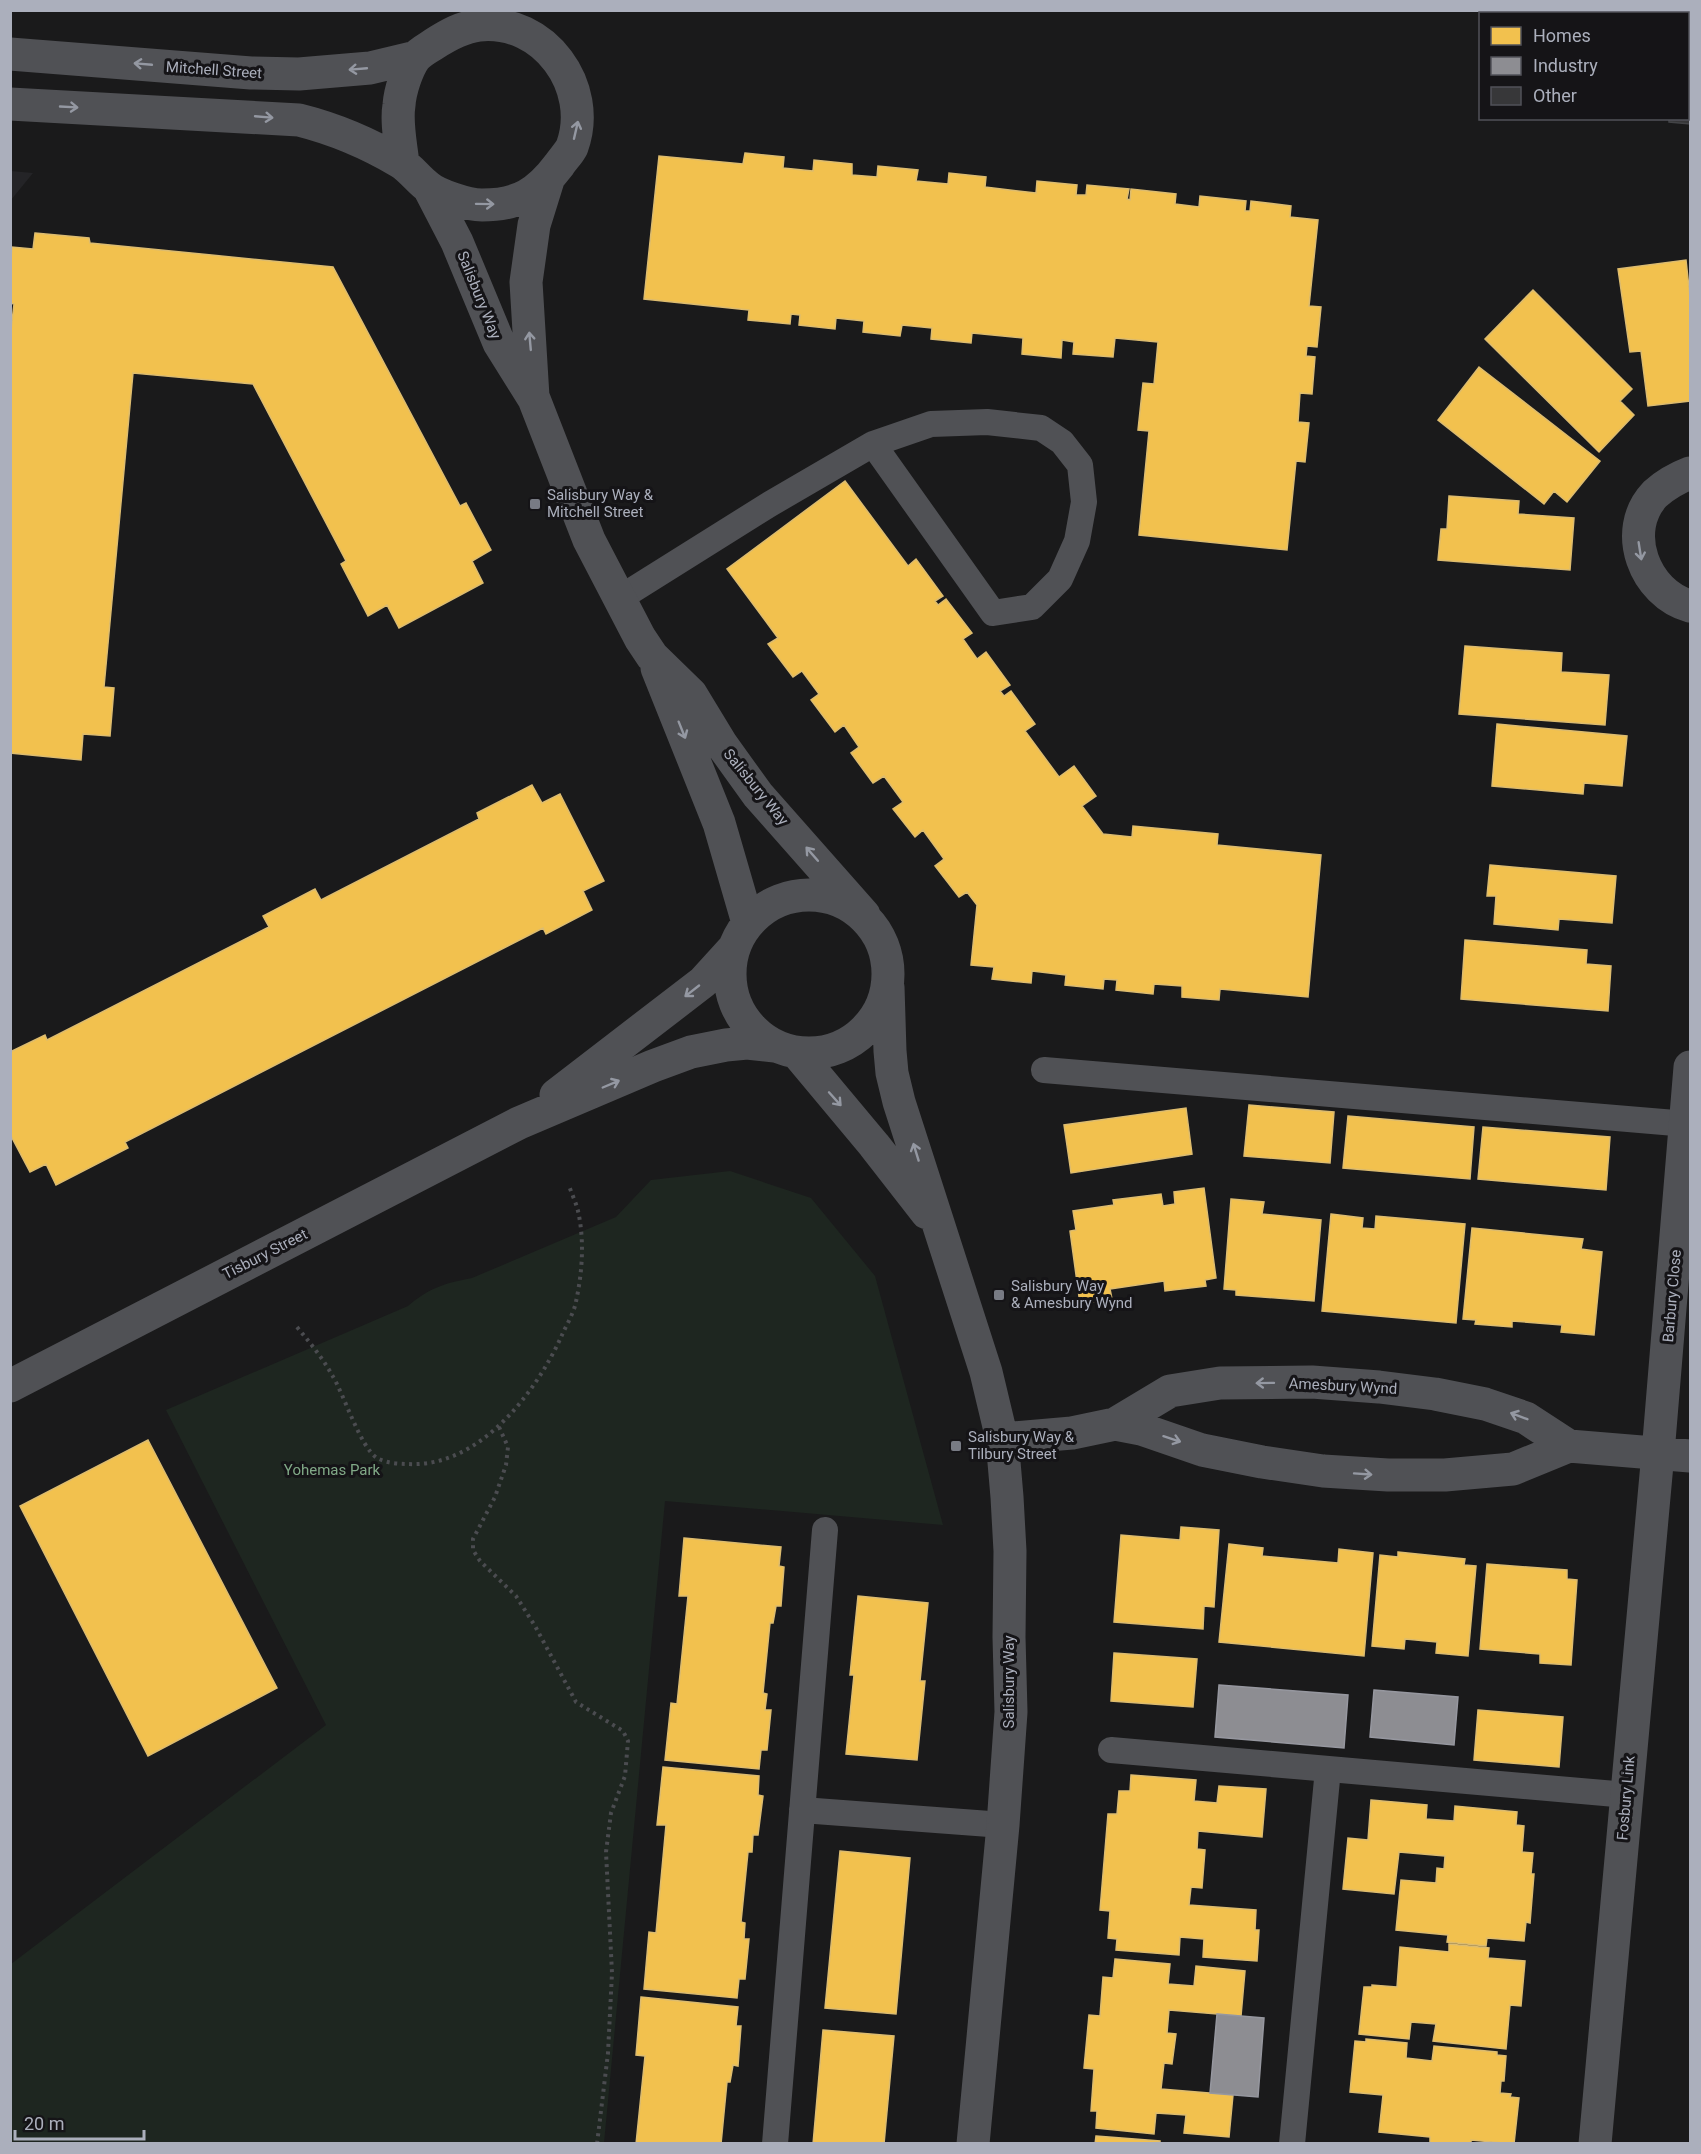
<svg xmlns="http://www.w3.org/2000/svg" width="1701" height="2154" viewBox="0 0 1701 2154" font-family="Roboto,sans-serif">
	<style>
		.built { fill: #242427 }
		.green { fill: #1e2620 }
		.homes { fill: #f2c14e; stroke: #ddbc6f; stroke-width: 1.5 }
		.industry { fill: #8d8d92; stroke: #96979f; stroke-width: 1.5 }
		.building { fill: #373739; stroke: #434447; stroke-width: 1.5 }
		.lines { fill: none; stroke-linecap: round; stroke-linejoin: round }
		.path { stroke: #4b4c50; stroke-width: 4; stroke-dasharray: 3 4.5; stroke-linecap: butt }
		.lane { stroke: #505155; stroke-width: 26 }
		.street { stroke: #505155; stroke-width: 33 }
		.oneway { stroke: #9498a2 }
		.poi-dot { fill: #787b84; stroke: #151417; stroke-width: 2 }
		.labels { text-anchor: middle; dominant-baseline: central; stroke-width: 6; stroke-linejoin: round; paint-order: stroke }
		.street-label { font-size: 15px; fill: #abafbc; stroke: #151417 }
		.poi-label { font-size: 15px; fill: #abafbc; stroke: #151417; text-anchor: start }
		.park-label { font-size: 15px; fill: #81a987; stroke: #151417 }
	</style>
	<rect width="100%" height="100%" fill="#1a1a1b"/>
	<path class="built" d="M11,171l22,2 -22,27 -1,-29z"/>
	<path class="green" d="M730,1171l81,27 64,78 68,249 -278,-24 -61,642h-593v-179l315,-239 -160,-315 242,-104c21,-18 37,-23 64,-28l144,-61 35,-37z"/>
	<path class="homes" d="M745,153l39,4 -1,11 30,3 1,-11 38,4v11l25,2 1,-11 40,4 -2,11 32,3 1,-11 37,4 -1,10 51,6 1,-12 40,4 -1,10h10l1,-10 42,4 -2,10 3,1 1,-11 45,5 -1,10 24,3 1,-11 46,5 -1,10h5l1,-10 40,5 -1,11 28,3 -9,86 12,1 -4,40 -10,-1 -1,10 9,1 -3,37 -12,-1 -2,29 11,1 -4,39 -9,-1 -9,89 -148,-15 10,-104 -11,-1 5,-47 11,1 4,-42 -43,-4 -2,19 -40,-3 1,-12 -12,-2 -1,18 -39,-4 1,-16 -51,-5 -1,10 -40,-4 1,-11 -30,-3 -2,11 -37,-4 1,-11 -28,-3 -1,11 -36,-4 1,-10 -9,-1 -1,10 -42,-4 1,-10 -105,-11 15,-143 84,8z
		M35,233l54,5 1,5 243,24 127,239 6,-3 25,47 -19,11 11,22 -84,45 -12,-23 -19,11 -27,-52 5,-3 -93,-177 -120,-11 -29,314 10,1 -4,48 -27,-2 -2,26 -71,-7v-414l4,-35 -4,-1v-34l2,-22 21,2z
		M1686,260l4,37v104l-42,5 -7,-55 -11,1 -12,-83z
		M1533,290l99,99 -12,12 14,14 -35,37 -114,-113z
		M1479,367l121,94 -33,41 -13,-11 -10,13 -106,-84z
		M845,481l63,85 8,-7 27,37 -8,5 3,4 8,-6 26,34 -9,6 14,20 9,-7 24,33 -10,6 4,5 7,-5 24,33 -10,7 34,46 15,-11 22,30 -14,10 21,28 29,3 1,-11 85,8 -1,11 104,10 -13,142 -88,-8 -1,11 -37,-3v-11l-28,-2 -1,10 -37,-4 1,-10 -13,-1 -1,10 -38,-4 1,-10 -34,-4 -1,12 -39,-4 2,-12 -23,-2 6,-60 -10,-13 -8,5 -24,-31 9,-7 -21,-29 -8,7 -22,-28 10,-7 -19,-26 -11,7 -22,-30 8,-6 -15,-22 -9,7 -24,-32 8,-6 -17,-23 -9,6 -25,-33 10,-6 -51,-69z
		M1449,496l70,5 -1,13 56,4 -4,52 -132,-10 3,-31h6z
		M1465,646l97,7 -1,19 48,3 -4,50 -146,-11z
		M1497,724l130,12 -5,50 -38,-3 -1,11 -91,-8z
		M532,785l10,18 18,-9 44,87 -21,10 9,19 -46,24 -3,-6 -418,214 3,6 -72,37 -10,-21 -16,8 -20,-38v-82l35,-17 2,5 222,-113 -6,-11 52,-27 6,11 158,-81 -2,-6z
		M1490,865l126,11 -4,47 -53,-4 -1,11 -64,-6 2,-28h-9z
		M1465,940l122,10 -1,14 25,2 -3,45 -147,-12z
		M1249,1105l85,7 -4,51 -86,-7z
		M1186,1108l6,46 -121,19 -7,-48z
		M1348,1116l126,11 -4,52 -127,-11z
		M1483,1127l127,10 -4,53 -128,-11z
		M1204,1188l12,90 -11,2 1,6 -41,5 -1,-10 -54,8 2,10 -32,5 -10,-73 6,-1 -3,-19 41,-6 -1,-5 48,-6 2,12 12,-2 -1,-12z
		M1231,1199l33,3 -2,12 59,6 -7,81 -78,-6v-5l-12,-1z
		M1331,1214l32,4 -1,10 13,1 1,-13 89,8 -9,99 -134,-12z
		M1472,1228l111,11 -2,10 21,3 -8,83 -33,-3 1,-7 -50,-4v6l-37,-3 1,-4 -13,-1z
		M148,1440l129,248 -129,68 -128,-250z
		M1181,1527l38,3 -5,77 -10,-1 -1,23 -89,-7 7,-87 59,5z
		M684,1538l97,9 -2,19 5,1 -3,39h-5l-3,17h-3l-7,70 4,1 -2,16h6l-4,40h-6l-2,19 -94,-9 6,-57 6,1 11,-108h-9z
		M1229,1544l34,4 -1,8 76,7 1,-14 34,4 -9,103 -145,-14z
		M1398,1552l67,7 -1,6 12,1 -8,90 -32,-3 1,-11 -32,-3 -1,10 -32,-3 8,-91 18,2z
		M1487,1564l80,6v9l10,1 -6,85 -31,-2v-9l-60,-5z
		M858,1596l70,7 -8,78h5l-8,79 -71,-6 8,-79h-4z
		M1114,1653l83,6 -4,48 -82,-6z
		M1478,1710l85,7 -4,50 -85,-7z
		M663,1767l96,9 -1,19 5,1 -5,39h-5l-1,17h-4l-7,70 4,1 -1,16h5l-4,40h-6l-2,19 -93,-9 5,-57 7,1 10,-108h-9z
		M1131,1775l65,5 -2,21 23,2 2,-17 47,3 -4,48 -64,-6 -1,18 8,1 -3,38 -11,-1 -2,18 67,5 -1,20h4l-2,31 -54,-4 1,-18 -24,-2 -1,18 -63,-5 1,-11 -9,-1 2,-27 -10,-1 8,-96h9l2,-23h11z
		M1371,1800l56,5 -1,14 28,2 1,-15 62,6 -1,13 8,1 -2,26 11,1 -2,21h3l-4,49 -4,-1 -2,19 -37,-3 -1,8 -39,-4 1,-7 -52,-5 5,-50 35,3 1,-15 7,1 1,-13 -46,-4 -5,42 -51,-5 5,-51 20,2z
		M840,1851l70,7 -14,156 -71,-6z
		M1449,1944l40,4 -1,10 37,3 -4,45 -11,-1 -4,44 -73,-8 3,-17 -25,-2 -2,17 -50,-5 5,-47h8v-2l25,2 3,-40 49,5z
		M1115,1959l55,5 -2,20 26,2 2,-20 49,5 -4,45 -72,-6 -2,23 9,1 -4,30 -8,-1 -3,26 72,6 -4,42 -45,-4 2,-18 -30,-2 -2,21 -58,-6 1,-17h-6l3,-42 -10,-1 5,-53 11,1 3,-39 10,1z
		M641,1997l97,10 -2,19h5l-3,40 -5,-1 -3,17h-3l-6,62h-85l9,-88 -9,-1z
		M823,2030l71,6 -10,108h-71z
		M1366,2039l41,4 -1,15 26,3 2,-15 63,6v3l9,1 -2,25h-3l-1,12 11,1 -1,3 9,1 -5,46 -43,-4v4h-41v-7l-51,-5 4,-37 -33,-3 5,-51 11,1z
		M1096,2136l64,5v3h-65z"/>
	<path class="industry" d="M1219,1685l129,10 -4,53 -129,-11z
		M1374,1690l84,7 -4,48 -84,-8z
		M1217,2014l47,4 -6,79 -48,-4z"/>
	<path class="building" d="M1678,10h12v114l-21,-2v-4h19v-104h-10z"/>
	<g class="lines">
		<path class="path" d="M297,1327c13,16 25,30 35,48 12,19 28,72 45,83 9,5 21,6 31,6 71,4 128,-71 154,-129 4,-9 10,-19 13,-29 7,-30 10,-64 3,-95 -2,-8 -6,-17 -9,-25
			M499,1427l9,20 -2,18 -11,32 -22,42v11l7,11 36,35 19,30 41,76 47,29 5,10 -3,35 -14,37 -5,39 6,121 -4,80 -11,91"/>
		<path class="lane" d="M620,598l150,-94 103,-60 58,-20 56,-2 54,6 21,14 18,23 4,37 -7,39 -17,38 -28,28 -39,6 -120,-169
			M1044,1070l643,54
			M1111,1750l516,45
			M802,1810l201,15
			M775,2144l50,-614
			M1292,2144l36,-375"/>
		<path class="street" d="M10,54l241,19 48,1 71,-6 46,-11
			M10,104l289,16c36,9 69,23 101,42 10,6 18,17 27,24 10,9 41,19 55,19 37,0 56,-12 77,-40 4,-6 10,-12 13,-18 22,-60 -28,-129 -93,-122 -17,2 -31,10 -45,19 -6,4 -14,8 -19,14 -8,11 -15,33 -16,47 -3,18 2,40 4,59
			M429,188l28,54 42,101 35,56 55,141 51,98 12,18 39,38 31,51 36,50 106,120
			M533,397l-7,-115 8,-57 14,-45
			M1690,473c-13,5 -24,11 -35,21 -35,37 -10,100 35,112
			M657,668l62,155 29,100
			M730 974a79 79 0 1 1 158 0a79 79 0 1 1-158 0Z
			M888,987l2,64 2,22 7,29 87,270 16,67 5,58 3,54 -1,86 2,75 -8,113 -30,319
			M798,1054l76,91 53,68
			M556,1095l147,-113 30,-33
			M10,1386l509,-263 134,-57 38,-14 35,-7 21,-2 28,3
			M1115,1424l26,5 61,21 60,12 61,9 65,4h57l68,-6 56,-23 121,10
			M1002,1439l70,-6 43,-9 55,-33 50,-8 92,-1 67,5 56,7 50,10 41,14 43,28
			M1595,2144l63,-691 32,-386"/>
	</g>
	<defs><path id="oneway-shaft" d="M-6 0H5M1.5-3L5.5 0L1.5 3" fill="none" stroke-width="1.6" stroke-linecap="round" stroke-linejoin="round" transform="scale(1.5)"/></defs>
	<g class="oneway">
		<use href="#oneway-shaft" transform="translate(143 64) rotate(-175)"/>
		<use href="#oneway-shaft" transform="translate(358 69) rotate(175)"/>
		<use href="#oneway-shaft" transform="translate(69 107) rotate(3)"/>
		<use href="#oneway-shaft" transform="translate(264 117) rotate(5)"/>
		<use href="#oneway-shaft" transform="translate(576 130) rotate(-77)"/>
		<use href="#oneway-shaft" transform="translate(485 204) rotate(1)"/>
		<use href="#oneway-shaft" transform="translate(530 341) rotate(-95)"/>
		<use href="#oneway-shaft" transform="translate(1640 551) rotate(81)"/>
		<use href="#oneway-shaft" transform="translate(682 730) rotate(68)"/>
		<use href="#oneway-shaft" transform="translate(812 854) rotate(-131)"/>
		<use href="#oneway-shaft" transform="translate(692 991) rotate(142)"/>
		<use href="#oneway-shaft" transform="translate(611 1084) rotate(-23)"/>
		<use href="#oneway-shaft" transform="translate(835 1099) rotate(48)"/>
		<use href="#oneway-shaft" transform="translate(916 1152) rotate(-107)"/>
		<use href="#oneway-shaft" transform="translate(1265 1383) rotate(179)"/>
		<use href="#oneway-shaft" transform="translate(1519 1416) rotate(-159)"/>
		<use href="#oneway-shaft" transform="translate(1172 1439) rotate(18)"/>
		<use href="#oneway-shaft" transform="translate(1363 1474) rotate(4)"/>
	</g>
	<g class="poi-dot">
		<rect x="529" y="498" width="12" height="12" rx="3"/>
		<rect x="993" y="1289" width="12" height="12" rx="3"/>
		<rect x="950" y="1440" width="12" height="12" rx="3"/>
	</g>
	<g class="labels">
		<g class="street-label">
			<text transform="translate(214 70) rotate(4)">Mitchell Street</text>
			<text transform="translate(479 295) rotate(68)">Salisbury Way</text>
			<text transform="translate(756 787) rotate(51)">Salisbury Way</text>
			<text transform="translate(265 1254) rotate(-27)">Tisbury Street</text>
			<text transform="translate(1672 1296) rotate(-85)">Barbury Close</text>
			<text transform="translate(1343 1386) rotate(3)">Amesbury Wynd</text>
			<text transform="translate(1009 1682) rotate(-90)">Salisbury Way</text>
			<text transform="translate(1626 1798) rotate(-85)">Fosbury Link</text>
		</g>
		<g class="poi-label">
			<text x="547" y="495">Salisbury Way &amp;<tspan x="547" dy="17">Mitchell Street</tspan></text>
			<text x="1011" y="1286">Salisbury Way<tspan x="1011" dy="17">&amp; Amesbury Wynd</tspan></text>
			<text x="968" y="1437">Salisbury Way &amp;<tspan x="968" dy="17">Tilbury Street</tspan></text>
		</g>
		<g class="park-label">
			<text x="332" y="1470">Yohemas Park</text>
		</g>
	</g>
	<rect width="1701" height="2154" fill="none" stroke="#abafbc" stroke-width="24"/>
	<rect x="1479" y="12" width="210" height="108" fill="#151417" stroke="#515259" stroke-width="1.5"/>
	<rect x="1491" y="27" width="30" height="18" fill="#f2c14e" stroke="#515259" stroke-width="1.5"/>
	<text x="1533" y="42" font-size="18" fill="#abafbc">Homes</text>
	<rect x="1491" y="57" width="30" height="18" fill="#8d8d92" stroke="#515259" stroke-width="1.5"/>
	<text x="1533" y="72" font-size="18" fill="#abafbc">Industry</text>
	<rect x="1491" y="87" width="30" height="18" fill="#373739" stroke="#515259" stroke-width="1.5"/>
	<text x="1533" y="102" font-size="18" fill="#abafbc">Other</text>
	<path d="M15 2130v9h129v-9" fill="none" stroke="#abafbc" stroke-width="3"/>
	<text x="24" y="2130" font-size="18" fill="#abafbc" stroke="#151417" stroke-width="4.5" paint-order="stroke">20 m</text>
</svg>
